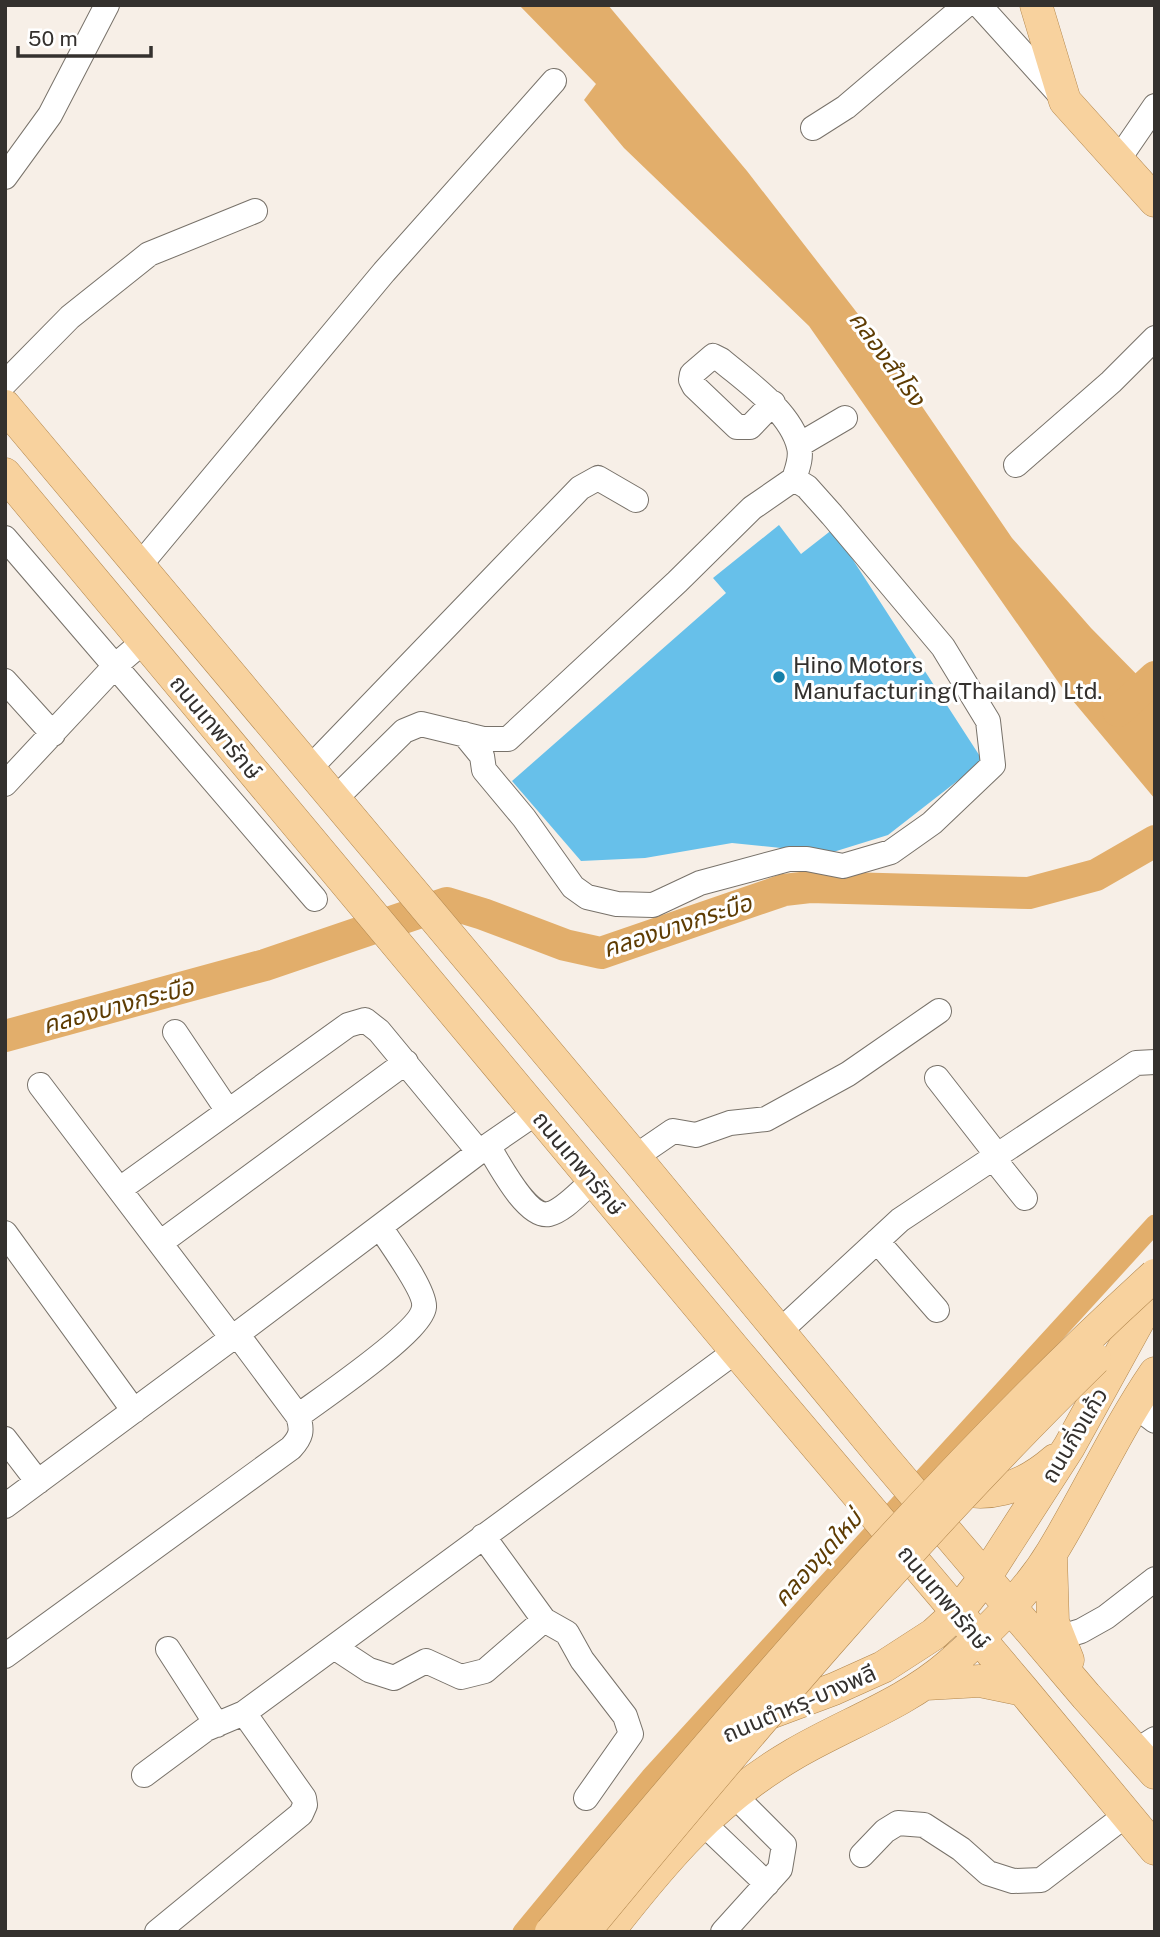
<svg xmlns="http://www.w3.org/2000/svg" width="1160" height="1937" viewBox="0 0 1160 1937" font-family="'Public Sans','Noto Sans Thai',sans-serif">
	<style>
		.water { fill: #e2ae6b }
		.lines { fill: none; stroke-linecap: round; stroke-linejoin: round }
		.canal { stroke: #e2ae6b; stroke-width: 19 }
		.river { stroke: #e2ae6b; stroke-width: 32 }
		.building { fill: #67c0ea }
		.minor-casing { stroke: #78726a; stroke-width: 26 }
		.major-casing { stroke: #b1864d; stroke-width: 33 }
		.minor { stroke: #fff; stroke-width: 24 }
		.major { stroke: #f8d29e; stroke-width: 32 }
		.major-bridge-casing { stroke: #b1864d; stroke-width: 33; stroke-linecap: butt }
		.major-bridge { stroke: #f8d29e; stroke-width: 32 }
		.poi-dot { fill: #1580a9; stroke: #fff; stroke-width: 2.5 }
		.labels { text-anchor: middle; dominant-baseline: central; stroke-width: 6; stroke-linejoin: round; paint-order: stroke }
		.poi-label { font-size: 23px; fill: #34312e; stroke: #fff; text-anchor: start }
		.street-label { font-size: 23px; fill: #34312e; stroke: #fff }
		.water-label { font-size: 24px; font-style: italic; fill: #5e3c03; stroke: #fff }
	</style>
	<rect width="100%" height="100%" fill="#f7efe7"/>
	<path class="water" d="M519,5h89l139,166 118,152 147,215 79,90 64,65v106l-92,-110 -254,-363 -185,-178 -40,-48 12,-16z"/>
	<g class="lines">
		<path class="canal" d="M522,1932l128,-155 505,-553"/>
		<path class="river" d="M1118,711l37,-34
			M5,1036l260,-71 182,-62 36,11 82,31 36,8 183,-63 26,-3 219,6 67,-18 59,-34"/>
	</g>
	<path class="building" d="M779,525l22,29 32,-25 150,232 -95,74 -58,18 -98,-10 -87,15 -64,3 -69,-80 214,-188 -13,-15z"/>
	<g class="lines">
		<defs>
			<path id="minor" d="M979,5l84,93
				M813,128l33,-21 120,-102
				M1118,160l37,-54
				M5,177l45,-62 57,-110
				M5,383l65,-66 79,-63 106,-43
				M773,403l-23,24h-13l-43,-41 -3,-6 1,-6 21,-18 8,4c26,22 70,52 78,87 3,11 -2,22 -5,32
				M799,445l46,-27
				M1016,465l95,-83 44,-44
				M5,538l310,361
				M140,565l244,-293 170,-191
				M5,681l48,53
				M309,769l271,-281 18,-10 38,22
				M5,784l111,-119 28,-24
				M335,799l69,-68 17,-7 62,15h25l169,-157 75,-74 42,-29 13,8 25,28 111,132 45,74 5,44 -61,58 -41,29 -48,14 -36,-7h-18l-89,24 -47,22 -36,-1 -30,-7 -14,-10 -49,-69 -40,-48 -2,-14 -18,-22
				M175,1032l53,79
				M937,1078l60,77
				M40,1085l192,253
				M488,1146c10,16 39,73 61,68 16,-4 32,-24 45,-34
				M635,1157l38,-26 23,4 34,-12 36,-4 82,-45 91,-63
				M993,1158l32,40
				M120,1189l228,-164 17,-5 14,11 100,121
				M5,1233l129,178
				M877,1241l60,69
				M160,1243l246,-181
				M779,1332l121,-112 236,-157 19,-1
				M1134,1405l21,16
				M298,1416c23,-17 124,-85 126,-109 2,-15 -34,-65 -44,-80
				M5,1439l33,43
				M5,1506l227,-168 247,-186 58,-40
				M483,1536l61,84 23,13 15,27 43,56 6,18 -45,64
				M1058,1638l23,-7 25,-14 49,-38
				M334,1647l35,23 25,8 32,-17 35,16 24,-6 59,-51
				M168,1649l49,76
				M5,1656l286,-208c10,-11 12,-17 7,-32l-61,-82
				M1136,1751l19,-12
				M144,1775l62,-46 38,-16
				M702,1822l65,62
				M862,1855l23,-24 13,-8 26,2 37,24 27,24 25,8 28,-1 85,-65
				M157,1932l144,-118 4,-9 -1,-7 -60,-85 492,-362
				M723,1932l57,-63 4,-24 -50,-50"/>
			<path id="major" d="M1036,5l29,96 90,100
				M5,406l630,751 247,299 204,240 69,77
				M5,474l731,877 287,339 132,159
				M945,1485c41,16 78,3 110,-25
				M1051,1554l2,68 15,38
				M926,1684l54,-3 43,9
				M759,1717l75,-28 49,-22 51,-33 23,-21 29,-37 83,-129 86,-156
				M608,1932c57,-73 104,-130 186,-178 51,-30 110,-50 155,-89 38,-33 77,-70 103,-113 36,-59 64,-122 103,-179"/>
		</defs>
		<use href="#minor" class="minor-casing"/>
		<use href="#major" class="major-casing"/>
		<use href="#minor" class="minor"/>
		<use href="#major" class="major"/>
		<defs>
			<path id="major-bridge" d="M551,1932c192,-228 383,-456 604,-657
				M584,1932c163,-197 328,-394 511,-573"/>
		</defs>
		<use href="#major-bridge" class="major-bridge-casing"/>
		<use href="#major-bridge" class="major-bridge"/>
	</g>
	<circle class="poi-dot" cx="779" cy="677" r="7"/>
	<g class="labels">
		<g class="poi-label">
			<text x="793" y="664">Hino Motors<tspan x="793" dy="26">Manufacturing(Thailand) Ltd.</tspan></text>
		</g>
		<g class="street-label">
			<text transform="translate(216 727) rotate(50)">ถนนเทพารักษ์</text>
			<text transform="translate(579 1163) rotate(50)">ถนนเทพารักษ์</text>
			<text transform="translate(1074 1435) rotate(-59)">ถนนกิ่งแก้ว</text>
			<text transform="translate(944 1597) rotate(50)">ถนนเทพารักษ์</text>
			<text transform="translate(799 1703) rotate(-23)">ถนนตำหรุ-บางพลี</text>
		</g>
		<g class="water-label">
			<text transform="translate(888 358) rotate(54)">คลองสำโรง</text>
			<text transform="translate(677 925) rotate(-18)">คลองบางกระบือ</text>
			<text transform="translate(118 1005) rotate(-15)">คลองบางกระบือ</text>
			<text transform="translate(817 1558) rotate(-48)">คลองขุดใหม่</text>
		</g>
	</g>
	<rect width="1160" height="1937" fill="none" stroke="#34312e" stroke-width="14"/>
	<path d="M18 46v10h133v-10" fill="none" stroke="#34312e" stroke-width="3.5"/>
	<text x="28" y="46" font-size="21" fill="#34312e" stroke="#ffffff" stroke-width="5" paint-order="stroke">50 m</text>
</svg>
